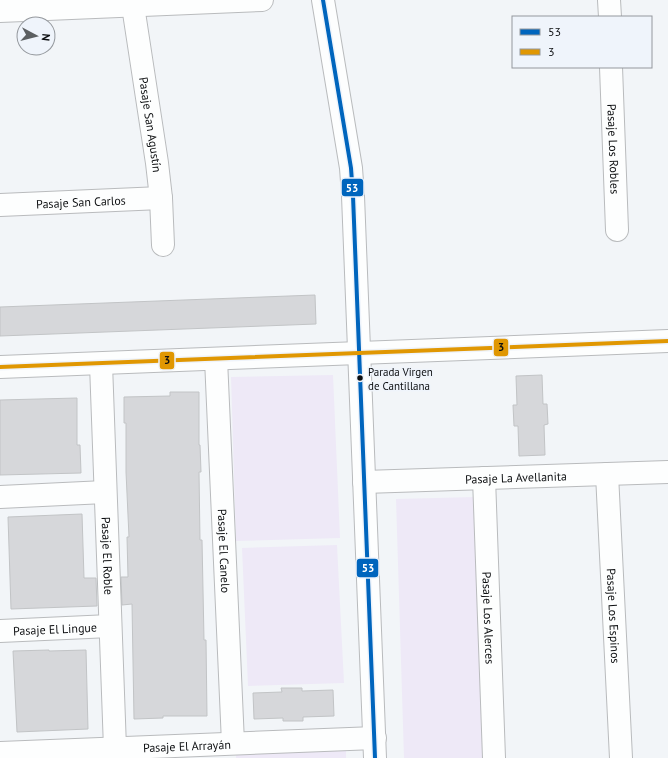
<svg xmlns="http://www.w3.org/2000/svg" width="668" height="758" viewBox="0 0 668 758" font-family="'PT Sans',sans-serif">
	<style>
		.green { fill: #eee9f7 }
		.building { fill: #d6d7da; stroke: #c2c4c6 }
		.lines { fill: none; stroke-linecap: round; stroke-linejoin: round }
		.minor-casing { stroke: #b9bbbd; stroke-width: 24 }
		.minor { stroke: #fdfefe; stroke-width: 22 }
		.bus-1-casing { stroke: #eff4fb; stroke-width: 7 }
		.bus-2-casing { stroke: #eff4fb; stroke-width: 7 }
		.bus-1 { stroke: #0065bd; stroke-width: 4 }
		.bus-2 { stroke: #e09702; stroke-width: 4 }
		.bus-dot { fill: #0c0e10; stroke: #eff4fb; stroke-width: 1.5 }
		.labels { text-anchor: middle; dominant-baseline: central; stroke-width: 3; stroke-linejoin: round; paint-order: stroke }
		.bus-label { font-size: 11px; fill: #0c0e10; stroke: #eff4fb; text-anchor: start }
		.street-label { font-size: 12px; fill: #0c0e10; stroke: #eff4fb }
		.line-badge { stroke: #eff4fb; stroke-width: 1.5 }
		.badge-label { font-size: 11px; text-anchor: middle; font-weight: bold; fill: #fff }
		.pale-badge-label { font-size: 11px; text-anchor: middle; font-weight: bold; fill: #111 }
	</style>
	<rect width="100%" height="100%" fill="#f2f5f8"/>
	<path class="green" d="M333,375l7,163 -104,3 -5,-164z
		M475,497l9,261h-80l-8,-259z
		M337,545l7,138 -96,3 -6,-138z
		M346,750v8h-110v-5z"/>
	<path class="building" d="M315,295l1,29 -316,12v-29z
		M542,375l1,29h4l1,20 -4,1 1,30 -26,1 -1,-30h-4l-1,-21h4l-1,-29z
		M170,392h29v53h1l1,27h-2l1,68h2l2,100h2l1,76h-44v2l-29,1 -2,-115 -10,1 -1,-28h7l-1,-40h2l-3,-65v-49h-2v-26l46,-1z
		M77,398v47h3l1,28 -81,2v-75z
		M82,514l2,64h12l1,28 -86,3 -3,-92z
		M49,650v1l37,-1 2,79 -71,3 -4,-81z
		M281,688h21v3l31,-1 1,26 -31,1v4h-20v-3l-29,1 -1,-26 29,-1z"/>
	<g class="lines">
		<defs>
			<g id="minor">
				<path d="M323,0l28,168 2,28 22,562"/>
				<path d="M609,0l1,17"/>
				<path id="s1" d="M133,6l24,157 4,35 2,47"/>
				<path d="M0,11l262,-11"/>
				<path id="s2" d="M611,67l6,163"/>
				<path id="s3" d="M0,205l161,-7"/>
				<path id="s4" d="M216,359l17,384"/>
				<path id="s5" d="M101,364l14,384"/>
				<path d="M0,367l668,-26"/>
				<path id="s6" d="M607,474l14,284"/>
				<path id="s7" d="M484,478l10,280"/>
				<path id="s8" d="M364,482l304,-10"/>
				<path d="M0,497l105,-5"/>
				<path id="s9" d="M0,631l110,-5"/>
				<path id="s10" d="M0,753l375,-15"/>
			</g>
		</defs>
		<use href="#minor" class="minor-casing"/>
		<use href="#minor" class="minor"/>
		<defs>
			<path id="bus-1" d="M323,0l28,168 2,28 22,562"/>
			<path id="bus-2" d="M0,367l668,-26"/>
		</defs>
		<use href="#bus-1" class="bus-1-casing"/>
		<use href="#bus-2" class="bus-2-casing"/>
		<use href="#bus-1" class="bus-1"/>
		<use href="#bus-2" class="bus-2"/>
	</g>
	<circle class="bus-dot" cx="360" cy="378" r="3.5"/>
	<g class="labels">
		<g class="bus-label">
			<text x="368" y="372">Parada Virgen<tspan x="368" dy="14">de Cantillana</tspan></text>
		</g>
		<g class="street-label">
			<text stroke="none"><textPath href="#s1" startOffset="120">Pasaje San Agustín</textPath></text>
			<text stroke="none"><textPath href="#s2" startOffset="82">Pasaje Los Robles</textPath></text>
			<text stroke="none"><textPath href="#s3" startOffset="81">Pasaje San Carlos</textPath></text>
			<text stroke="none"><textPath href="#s8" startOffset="152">Pasaje La Avellanita</textPath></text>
			<text stroke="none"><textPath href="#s4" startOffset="192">Pasaje El Canelo</textPath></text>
			<text stroke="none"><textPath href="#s5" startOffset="192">Pasaje El Roble</textPath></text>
			<text stroke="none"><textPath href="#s6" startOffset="142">Pasaje Los Espinos</textPath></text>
			<text stroke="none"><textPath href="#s7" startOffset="140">Pasaje Los Alerces</textPath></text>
			<text stroke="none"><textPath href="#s9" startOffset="55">Pasaje El Lingue</textPath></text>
			<text stroke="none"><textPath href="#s10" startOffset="187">Pasaje El Arrayán</textPath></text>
		</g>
	</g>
	<g class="line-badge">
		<rect x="341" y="178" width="23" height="19" rx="4" fill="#0065bd"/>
		<rect x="493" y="338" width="16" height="19" rx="4" fill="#e09702"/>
		<rect x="159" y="351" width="16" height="19" rx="4" fill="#e09702"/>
		<rect x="356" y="558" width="23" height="20" rx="4" fill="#0065bd"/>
	</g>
	<g class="badge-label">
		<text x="352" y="192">53</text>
		<text x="368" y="572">53</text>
	</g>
	<g class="pale-badge-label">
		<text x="501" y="351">3</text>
		<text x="167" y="364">3</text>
	</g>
	<rect x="512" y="16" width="140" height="52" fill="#eff4fb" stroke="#94989d"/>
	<rect x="520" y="29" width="20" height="6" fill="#0065bd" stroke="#94989d"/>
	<text x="548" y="36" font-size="12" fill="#0c0e10">53</text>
	<rect x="520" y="49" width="20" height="6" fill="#e09702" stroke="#94989d"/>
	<text x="548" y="56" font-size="12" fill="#0c0e10">3</text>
	<g transform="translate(36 36) rotate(97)"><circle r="19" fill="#eff4fb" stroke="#94989d"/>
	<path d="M0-3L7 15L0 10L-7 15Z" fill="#5c5f61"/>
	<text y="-6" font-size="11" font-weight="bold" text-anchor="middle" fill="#0c0e10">N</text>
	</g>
</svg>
